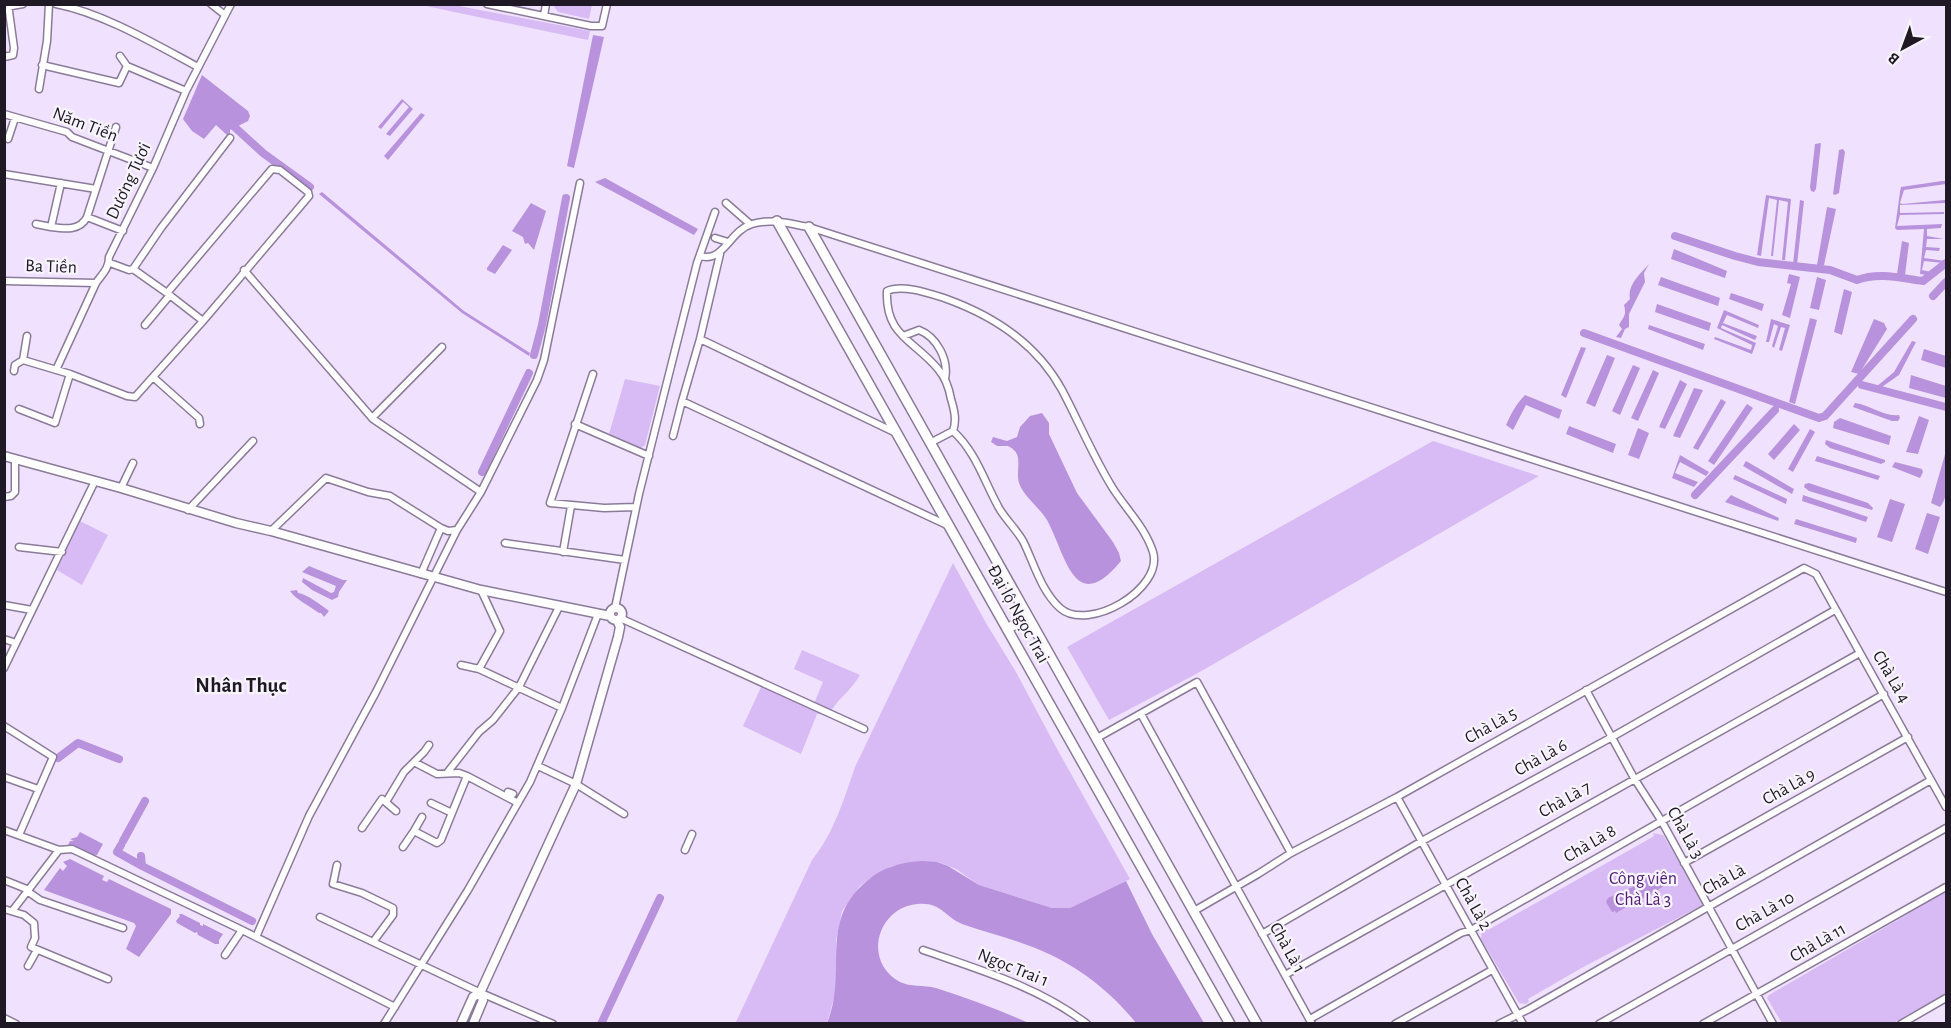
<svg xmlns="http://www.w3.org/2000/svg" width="1951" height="1028" viewBox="0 0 1951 1028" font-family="'Alegreya Sans',sans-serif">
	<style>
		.green { fill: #d8bbf4 }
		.water { fill: #b892dc }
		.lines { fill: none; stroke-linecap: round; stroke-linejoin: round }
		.canal { stroke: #b892dc; stroke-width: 8 }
		.minor-casing { stroke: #8b7b9a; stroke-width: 9 }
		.tertiary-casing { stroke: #8b7b9a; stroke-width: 11 }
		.secondary-casing { stroke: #8b7b9a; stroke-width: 12 }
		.minor { stroke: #fff; stroke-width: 6 }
		.tertiary { stroke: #fff; stroke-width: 8 }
		.secondary { stroke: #fff; stroke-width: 9 }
		.labels { text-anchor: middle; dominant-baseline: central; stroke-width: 4.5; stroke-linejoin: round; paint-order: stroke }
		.street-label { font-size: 18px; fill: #1f1925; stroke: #f8f4fb }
		.park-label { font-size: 18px; fill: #511e75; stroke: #f8f4fb }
		.quarter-label { font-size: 21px; font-weight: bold; fill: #1f1925; stroke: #f8f4fb }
	</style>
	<rect width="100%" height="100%" fill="#f0e2fe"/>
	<path class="green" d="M421,5h33l136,26 -2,9z
		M553,5h39l-3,14 -31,-7z
		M625,379l35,7 -15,59 -4,3 -32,-14z
		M1433,441l106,35 -341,197 -89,47 -42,-73z
		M80,521l28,14 -26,50 -25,-15z
		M953,563l33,60 30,49 40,75 74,132 -60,29h-18l-73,-23 -23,-16 -18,-7 -46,4 -11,5 -21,15 -18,25 -6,30 2,27 -2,22 -9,33 -92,1 77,-164c22,-27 32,-61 43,-93z
		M802,650l58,25c-9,16 -22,23 -31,39h-12l-16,40 -58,-28 20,-43 50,23 10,-24 -29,-13z
		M1653,833l10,2 42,69 -120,62 -57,33 1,3 -3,2 -7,-1 -38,-64 1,-11 3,-2 3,4 161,-91 5,-3z
		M1946,892v101l-54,31 -110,-1 -15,-25 2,-3z"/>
	<path class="water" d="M593,35l11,2 -30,131 -7,-2z
		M202,75l46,36 2,5 -2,5 -18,9v4l-2,2 -12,-11 -12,14 -12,-8 -9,-12z
		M402,99l11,10 -23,27 -4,-2 23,-27 -6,-5 -22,27 -3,-2z
		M421,113l4,2 -37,45 -4,-4z
		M1821,143l-5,46 -2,3 -3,-1 -1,-4 5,-43z
		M1843,149l2,3 -6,41 -4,2 -2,-1 6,-44z
		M605,178l93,51 -4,6 -99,-53z
		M1942,181h4v3l-42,6 -4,13 2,1 43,-4v3l-45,2v8l44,-1v2l-44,1 -3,11 45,-2 -1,4 -14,1v7l17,3h-17l-1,8 14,1 -1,3 -13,-1 -2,8 21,3 -2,2 -19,-2 -2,9 9,2 -4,3 -7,-1 4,-45 -27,1 -2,-2 5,-36 1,-5z
		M322,192l142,119 66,42 -1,3 -67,-43 -143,-119z
		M1766,195l25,4 -6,61h-3l6,-58 -9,-2 -6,56h-2l6,-56 -8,-2 -8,58 -4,-1z
		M1800,200l4,1 -7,64 -4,-1z
		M531,203l15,8 -12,39 -6,-7 -3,1 -2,-7 -11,-6z
		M1827,207l9,2 -12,56h-7z
		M1902,241l7,2 -4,32 -8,-1z
		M503,245l9,5 -17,24 -8,-4v-2z
		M1674,249l53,22 -2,7 -54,-19z
		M1649,264l-5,9 1,9 -16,32v13l-4,2 -4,9 -5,-1 6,-8 -3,-4c4,-8 8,-9 5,-20l6,-6c-3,-14 10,-25 19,-35z
		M1789,274l11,3 -10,41 -8,-3 9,-31 -4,-1z
		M1661,277l59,21 -2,8 -60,-21z
		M1817,277l9,3 -7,30 -9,-2z
		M1844,289l8,3 -10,43 -8,-3z
		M1731,293l33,11 -2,7 -33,-12z
		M1657,304l54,19 -2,8 -54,-19z
		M1724,310l35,15 -1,3 -31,-13 -4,8 34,13 -2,4 -33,-15 -1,3 35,15 -4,11 -38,-15 1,-2 36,13 1,-5 -35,-17z
		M1810,318l7,2 -22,84 -6,-2z
		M1771,319l19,6 -8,26 -3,-1 6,-22 -4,-1 -7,21 -2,-2 6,-20 -4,-2 -5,18h-3z
		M1874,319l10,4 3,6 -28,45 -8,-2z
		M1649,325l56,19 -2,6 -55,-21z
		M1912,341l4,1 -17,33 -20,14 -3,-2 18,-15z
		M1581,347l5,1 -20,50 -5,-3z
		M1924,349l22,7v12l-25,-8z
		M1607,355l8,3 -20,49 -9,-4z
		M1633,365l7,3 -20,47 -8,-4z
		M1653,370l6,3 -21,48 -7,-3z
		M1911,375l35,11v12l-37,-10z
		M1680,380l7,4 -22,45 -6,-2z
		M1694,388l9,2 -23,48 -7,-2z
		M1525,395l37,15 -3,9 -33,-14 -13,25 -7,-5c5,-11 10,-21 19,-30z
		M1721,399l5,3 -28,48 -5,-2z
		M1855,403c16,2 28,14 44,12l1,3 -2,3h-6l-39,-14z
		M1747,404l6,4 -39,57 -6,-4z
		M1042,413l7,10v11l28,59 36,49 6,11 2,8c-47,57 -55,-6 -74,-41 -8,-13 -23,-23 -28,-37 -4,-15 6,-29 -11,-37h-11l-6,-4 2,-5 14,4 10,-4 3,-10 10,-11z
		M1919,416l10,4 -11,34 -12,-2z
		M1840,418l51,18 -2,9 -56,-17 1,-6z
		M1794,424l6,6 -26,30 -6,-6z
		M1569,426l47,18 -3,9 -47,-19z
		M1638,428l11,5 -10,26 -11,-4z
		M1810,429l5,3 -22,40 -5,-3z
		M1826,440l59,20v2l-4,2 -51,-16 -5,-4z
		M1946,451c1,17 5,43 -6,56l-9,-4z
		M1680,455l29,17 -3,4 -26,-14 -5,11 23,9 -4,5 -22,-9z
		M1817,456l63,20 -2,4 -63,-19z
		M1746,461l48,28 -2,5 -49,-28z
		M1895,462l27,7 1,3 -3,6 -28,-11z
		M1735,475l52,24 -1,5 -53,-25z
		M1809,483l59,20 5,5 -1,2 -63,-19 -5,-4 1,-3z
		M1731,495l48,23 -1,3 -53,-19z
		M1803,495l65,22 -2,5 -64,-21z
		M1890,499l15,5 -13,38 -15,-5z
		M1927,513l13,4 -12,37 -13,-5z
		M1796,519l61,19 -1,5 -62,-19z
		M309,566l34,14h4l-8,12 -1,5 -6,3 -20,-10 -10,-8 1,-4 28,15 3,-1 2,-6 -34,-14z
		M297,590l1,3c9,1 23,12 31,18l-5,6 -3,-4h-2c-9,-7 -23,-13 -29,-22z
		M80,832l23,12 -6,11 -7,1 -22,-11 2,-4h4l-4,-2 7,-2z
		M70,859l34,17 -2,4 5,2 2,-3 62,30v5l-32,43 -13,-8 10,-23 -2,-3 -90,-33 16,-22 3,3 4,-5 -4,-4z
		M923,861l14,1 11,4 31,19 73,23h18l56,-27 26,53 52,89h-68c-28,-35 -66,-63 -109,-78 -21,-8 -43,-13 -65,-21 -17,-7 -21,-22 -44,-20 -41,3 -56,58 -18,78 10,5 24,3 36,6 31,10 63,22 93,35h-202c22,-52 -10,-101 40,-142 15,-14 35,-19 56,-20z
		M1656,872v8l8,6 -24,14 -1,-2 -13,7v2l-10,6 -1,-2 -3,1 -6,-10 2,-4 25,-11 -1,-2z
		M179,914h3l18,9v2l3,1v-2l20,10 -4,6v4h-4l-17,-9 -1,-3 -2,1 -18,-10 -1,-2 4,-5z"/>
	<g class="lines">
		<path class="canal" d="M228,121l35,32 47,34
			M1675,236l60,20 23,6 72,8 27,10c22,-8 43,-2 66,1l23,-18
			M1933,296l13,-14
			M1584,333l235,85 6,-2 88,-97
			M534,355l8,-30 24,-127
			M1862,385l84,22
			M482,472l47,-99
			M1695,495l80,-85
			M58,758l20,-15 41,16
			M123,841l22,-40
			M121,845l-4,7 25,14
			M141,856l1,10 110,55
			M601,1024l59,-126"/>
		<defs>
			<path id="minor" d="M56,4c47,9 99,40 142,63
				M211,4l14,11
				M487,4l104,22h11l5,-22
				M6,7l17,-3
				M544,16l2,-12
				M120,56l7,10 59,25
				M4,57l9,-2 1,-7 -6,-44
				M42,65l77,18 8,-17
				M39,89l8,-48 2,-37
				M4,114l63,18 5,5 81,31
				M116,127l-29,90 36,14
				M8,139l7,-21
				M4,174l92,15
				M61,183l-10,44c14,2 29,4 36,-10
				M726,203l24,21
				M36,224l15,3
				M715,238l13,4
				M700,256c24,7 29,-25 52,-32 19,-6 38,0 57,3l1137,365
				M110,263l19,7 4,-1 34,24 36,28
				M133,269l28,-41 69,-90
				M244,270l129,149 108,73
				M4,281l92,2
				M145,325l25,-30
				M27,336l-4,24 47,14 57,22 8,1 68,-76 106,-125 -1,-4 -28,-22 -8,-1 -105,124
				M903,336l16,-6c18,7 30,30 26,49
				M700,339l20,-85
				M56,370l40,-87c6,-9 13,-14 13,-26l44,-89 33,-77 45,-87
				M14,371l1,-6 8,-5
				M593,374l-43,129 54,5 32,-1
				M153,377l46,41 1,6
				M19,409l36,14 15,-49
				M372,418l70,-71
				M575,424l74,32
				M894,432l-194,-93 -18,62 267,125
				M673,436l9,-35
				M930,443l23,-12c4,-11 1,-22 -2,-32 -2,-11 -6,-22 -13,-30 -24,-29 -53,-33 -51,-78 15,-7 41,2 57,7 48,17 93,46 118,92 17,32 31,66 50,97 13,21 33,40 41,65 11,37 -65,81 -93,56 -19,-17 -26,-45 -37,-67 -7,-12 -17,-21 -24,-33 -15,-27 -23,-56 -46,-77
				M121,488l12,-25
				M4,497l7,-1 4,-4v-32
				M188,510l65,-69
				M271,531l55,-53 42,14 22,4 51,32 7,3 9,-1
				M505,543l120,17
				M19,547l43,5
				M563,552l8,-46
				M421,574l20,-46
				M4,605l28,5
				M615,608l24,-114 27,-108 31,-123 18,-51
				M620,618l244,111
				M4,639l12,4
				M461,665l18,4 83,39
				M4,668l91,-187
				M479,669l21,-38 -19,-41
				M1586,690l48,88 27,42 112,204
				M1141,714l171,310
				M4,726l49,31 -34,78
				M1097,738l100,-56 94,171
				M429,745l-5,7 -10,10 23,12 22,-1 8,3
				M538,766l38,18 48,30
				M447,773l32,-41 14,-12 26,-33 41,-82
				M4,777l34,12
				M508,795v-3l5,2
				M1397,797l126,227
				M386,802l18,-30 10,-10
				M431,803l21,10
				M362,828l20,-29 14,12
				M4,830l55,20 13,-1 170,81 153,77
				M414,831l8,-14
				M403,847l11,-16 23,12 4,-3 26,-64 51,27
				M685,850l7,-16
				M1684,863l224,-126
				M337,865l-4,19 29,9 31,15v7l-20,27
				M4,880l25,10
				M27,891l13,9 83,28
				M4,909l20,6 10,8 1,15 -4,9 77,32
				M13,910l46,-60
				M1194,911l64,-37 33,-21 106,-56 407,-229 12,6 130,233
				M320,917l161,76 72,31
				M1262,934l160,-93 190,-104 223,-127
				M256,937l53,-121 67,-124 81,-162 24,-38 56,-112 7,-20 36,-177
				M923,950c57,20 116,37 164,74
				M225,955l17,-25
				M28,966l9,-16
				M1285,975l575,-322
				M4,1018l12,6
				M1310,1019l151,-86 10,-3 413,-236
				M384,1024l84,-134 62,-108 32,-74 36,-94
				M1395,1024l97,-54
				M1499,1024l30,-15 402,-229
				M1599,1024l347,-196
				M1703,1024l243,-137
				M1901,1024l45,-26"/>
			<path id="tertiary" d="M4,456l117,32 115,35 35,8 210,59 129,26
				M610 614a6 6 0 1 1 12 0a6 6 0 1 1-12 0Z
				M461,1024l12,-27 7,-4 96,-209 42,-147 2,-10 -3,-7
				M473,1024l10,-24 -3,-7"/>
			<path id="secondary" d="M777,221l453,803
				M809,227l448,797
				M1007,629l21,-12"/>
		</defs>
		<use href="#minor" class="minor-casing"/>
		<use href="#tertiary" class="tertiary-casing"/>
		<use href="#secondary" class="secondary-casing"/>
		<use href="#minor" class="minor"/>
		<use href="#tertiary" class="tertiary"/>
		<use href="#secondary" class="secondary"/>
	</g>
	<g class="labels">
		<g class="street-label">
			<text transform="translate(85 125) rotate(21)">Năm Tiền</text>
			<text transform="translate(129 181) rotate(-65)">Dương Tươi</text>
			<text transform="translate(51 267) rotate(2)">Ba Tiền</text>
			<text transform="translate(1018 614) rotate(61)">Đại lộ Ngọc Trai</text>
			<text transform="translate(1891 677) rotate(60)">Chà Là 4</text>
			<text transform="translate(1491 726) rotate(-29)">Chà Là 5</text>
			<text transform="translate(1541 758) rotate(-29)">Chà Là 6</text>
			<text transform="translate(1789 787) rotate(-29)">Chà Là 9</text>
			<text transform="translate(1565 800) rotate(-29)">Chà Là 7</text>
			<text transform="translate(1685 833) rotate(61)">Chà Là 3</text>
			<text transform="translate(1590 844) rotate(-30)">Chà Là 8</text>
			<text transform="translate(1724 880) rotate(-29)">Chà Là</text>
			<text transform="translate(1473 904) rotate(61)">Chà Là 2</text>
			<text transform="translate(1765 912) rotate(-29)">Chà Là 10</text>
			<text transform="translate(1818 943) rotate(-30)">Chà Là 11</text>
			<text transform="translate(1287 948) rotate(61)">Chà Là 1</text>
			<text transform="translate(1013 968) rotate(22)">Ngọc Trai 1</text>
		</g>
		<g class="park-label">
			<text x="1643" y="879">Công viên<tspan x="1643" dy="21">Chà Là 3</tspan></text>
		</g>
		<g class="quarter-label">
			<text x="241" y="685">Nhân Thục</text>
		</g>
	</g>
	<rect width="1951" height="1028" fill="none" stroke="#1f1925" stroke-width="12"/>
	<g transform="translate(1903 48) rotate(221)" stroke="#f8f4fb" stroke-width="4.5" paint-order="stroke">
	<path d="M0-4.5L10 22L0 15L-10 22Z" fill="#1f1925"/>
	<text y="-9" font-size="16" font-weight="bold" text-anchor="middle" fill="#1f1925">B</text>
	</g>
</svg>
